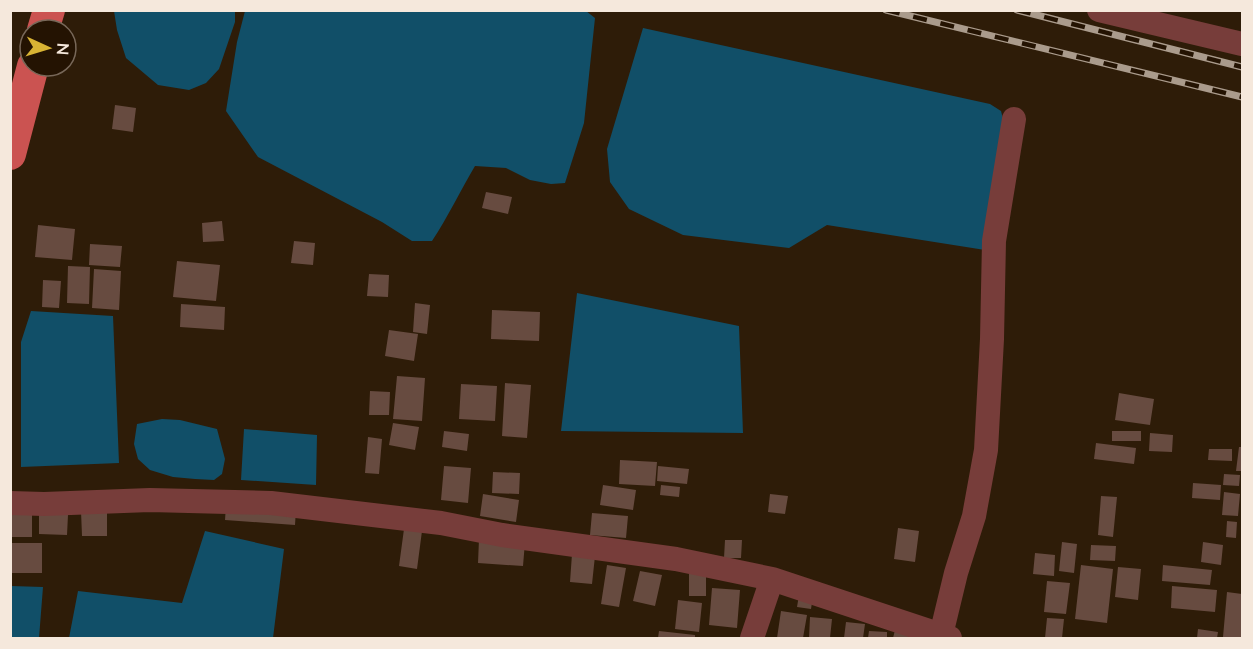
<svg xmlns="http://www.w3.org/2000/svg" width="1253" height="649" viewBox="0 0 1253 649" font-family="Lato,sans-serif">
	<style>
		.water { fill: #114f68 }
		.building { fill: #674b40 }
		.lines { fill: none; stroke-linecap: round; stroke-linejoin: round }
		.minor { stroke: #773d3a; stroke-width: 24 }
		.major { stroke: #cb5351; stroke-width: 32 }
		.rail-casing { stroke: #aa9b8c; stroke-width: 7 }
		.rail { stroke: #241302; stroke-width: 4.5; stroke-dasharray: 14; stroke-linecap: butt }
	</style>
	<rect width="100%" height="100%" fill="#2e1c08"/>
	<path class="water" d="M114,11h121v11l-16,47 -13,14 -17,7 -31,-5 -32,-27 -9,-28z
		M586,11l9,7 -11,105 -19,60 -14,1 -21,-4 -24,-12 -31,-2c-15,25 -27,51 -43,75h-20l-30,-19 -124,-65 -32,-46 11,-69 8,-31z
		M643,28l347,76 11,7 5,20 -21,119 -158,-25 -38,23 -106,-13 -54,-26 -19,-27 -3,-33z
		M577,293l162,33 4,107 -182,-2z
		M31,311l82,5 6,147 -98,4v-125z
		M162,419l18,1 37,9 8,30 -3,15 -8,6 -19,-1 -22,-2 -23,-7 -12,-11 -4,-15 3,-20z
		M244,429l73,6 -1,50 -75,-5z
		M205,531l79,18 -11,89h-204l9,-47 104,12z
		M11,586l32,1 -4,51h-28z"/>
	<path class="building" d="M115,105l21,3 -3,24 -21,-3z
		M486,192l26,5 -4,17 -26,-6z
		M222,221l2,20 -21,1 -1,-19z
		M38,225l37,4 -3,31 -37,-3z
		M294,241l21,2 -2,22 -22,-2z
		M90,244l32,2 -2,21 -31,-2z
		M177,261l43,4 -4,36 -43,-4z
		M68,266l22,1 -1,37 -22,-1z
		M94,269l27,2 -2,39 -27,-2z
		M369,274l20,1 -1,22 -21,-1z
		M43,280l18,1 -2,27 -17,-1z
		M415,303l15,2 -3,29 -14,-2z
		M181,304l44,3 -1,23 -44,-3z
		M492,310l48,2 -1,29 -48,-2z
		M389,330l29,4 -4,27 -29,-5z
		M397,376l28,2 -3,43 -29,-2z
		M505,383l26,2 -4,53 -25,-2z
		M461,384l36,2 -2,35 -36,-2z
		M370,391l20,1 -1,23h-20z
		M1119,393l35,6 -4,26 -35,-5z
		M393,423l26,4 -4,23 -26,-5z
		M444,431l25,3 -2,17 -25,-4z
		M1112,431h29v10h-29z
		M1150,433l23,2 -1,17 -23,-1z
		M368,437l14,2 -3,35 -14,-1z
		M1096,443l40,5 -2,16 -40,-5z
		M1239,447h3v24h-6z
		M1209,449h23v12l-24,-1z
		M620,460l37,2 -2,24 -36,-2z
		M444,466l27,2 -3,35 -27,-3z
		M658,466l31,3 -2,15 -30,-3z
		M493,472l27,1 -1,21 -27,-1z
		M1224,474l16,1 -1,11 -16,-1z
		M1193,483l28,2 -1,15 -28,-2z
		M603,485l33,5 -3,20 -33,-5z
		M661,485l19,2 -1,10 -19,-2z
		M1224,492l16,2 -2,22 -16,-1z
		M483,494l36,6 -3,22 -36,-6z
		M770,494l18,2 -3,18 -17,-2z
		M1101,496l16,1 -4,40 -15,-2z
		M226,505l70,5 -1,15 -70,-5z
		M107,510v26h-25l-1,-25z
		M592,513l36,3 -2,22 -36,-3z
		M10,515h22v22h-22z
		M39,515h29l-1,20 -28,-1z
		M1227,521l10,1 -1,16 -10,-1z
		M898,528l21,3 -4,31 -21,-3z
		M404,529l18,2 -5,38 -18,-3z
		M479,539l46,3 -2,24 -45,-3z
		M725,540h17l-1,18h-17z
		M1062,542l15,2 -3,29 -15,-2z
		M1203,542l20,3 -2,20 -20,-3z
		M10,543h32v30h-32z
		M1091,545l25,1 -1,15 -25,-1z
		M1035,553l20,2 -1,21 -21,-2z
		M572,554l23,2 -3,28 -22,-2z
		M607,565l19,3 -7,39 -18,-3z
		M1081,565l32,4 -6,54 -32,-4z
		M1163,565l49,5 -2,15 -48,-4z
		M689,566l17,1v29h-17z
		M1118,567l23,2 -3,31 -23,-3z
		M640,571l22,4 -7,31 -22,-5z
		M1047,581l23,2 -4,31 -22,-2z
		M1172,586l45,4 -2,22 -44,-4z
		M712,588l28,2 -3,38 -28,-3z
		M1227,592l15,2v44l-19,-1z
		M799,595l14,1 -2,13 -14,-2z
		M678,600l24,3 -3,29 -24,-3z
		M781,611l26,4 -4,23h-26z
		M810,617l22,2 -2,19h-21z
		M1047,618l17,1 -2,19h-17z
		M846,622l19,2 -2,14h-19z
		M896,626l22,12h-25z
		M1198,629l20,3 -1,6h-20z
		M659,631l36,4v3h-37z
		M869,631l18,1v6h-19z"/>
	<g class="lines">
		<path class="minor" d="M1099,10l143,34
			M10,503l34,1 106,-4 121,3 170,20 61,12 174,24 96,20 169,56
			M752,638l20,-59
			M950,638l-9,-3 15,-62 18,-57 12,-66 6,-111 2,-98 20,-122"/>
		<path class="major" d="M43,30l6,-20
			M10,154l23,-88"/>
		<defs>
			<path id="rail" d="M886,10l356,87
				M1017,10l225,57"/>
		</defs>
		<use href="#rail" class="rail-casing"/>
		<use href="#rail" class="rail"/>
	</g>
	<rect width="1253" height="649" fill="none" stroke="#f5e8dc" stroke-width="24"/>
	<g transform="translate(48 48) rotate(94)"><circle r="28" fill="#241302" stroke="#786859" stroke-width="1.5"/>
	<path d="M0-4.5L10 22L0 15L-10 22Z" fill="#d9b434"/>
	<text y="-9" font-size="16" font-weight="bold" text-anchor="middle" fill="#f5e8dc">N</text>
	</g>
</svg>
